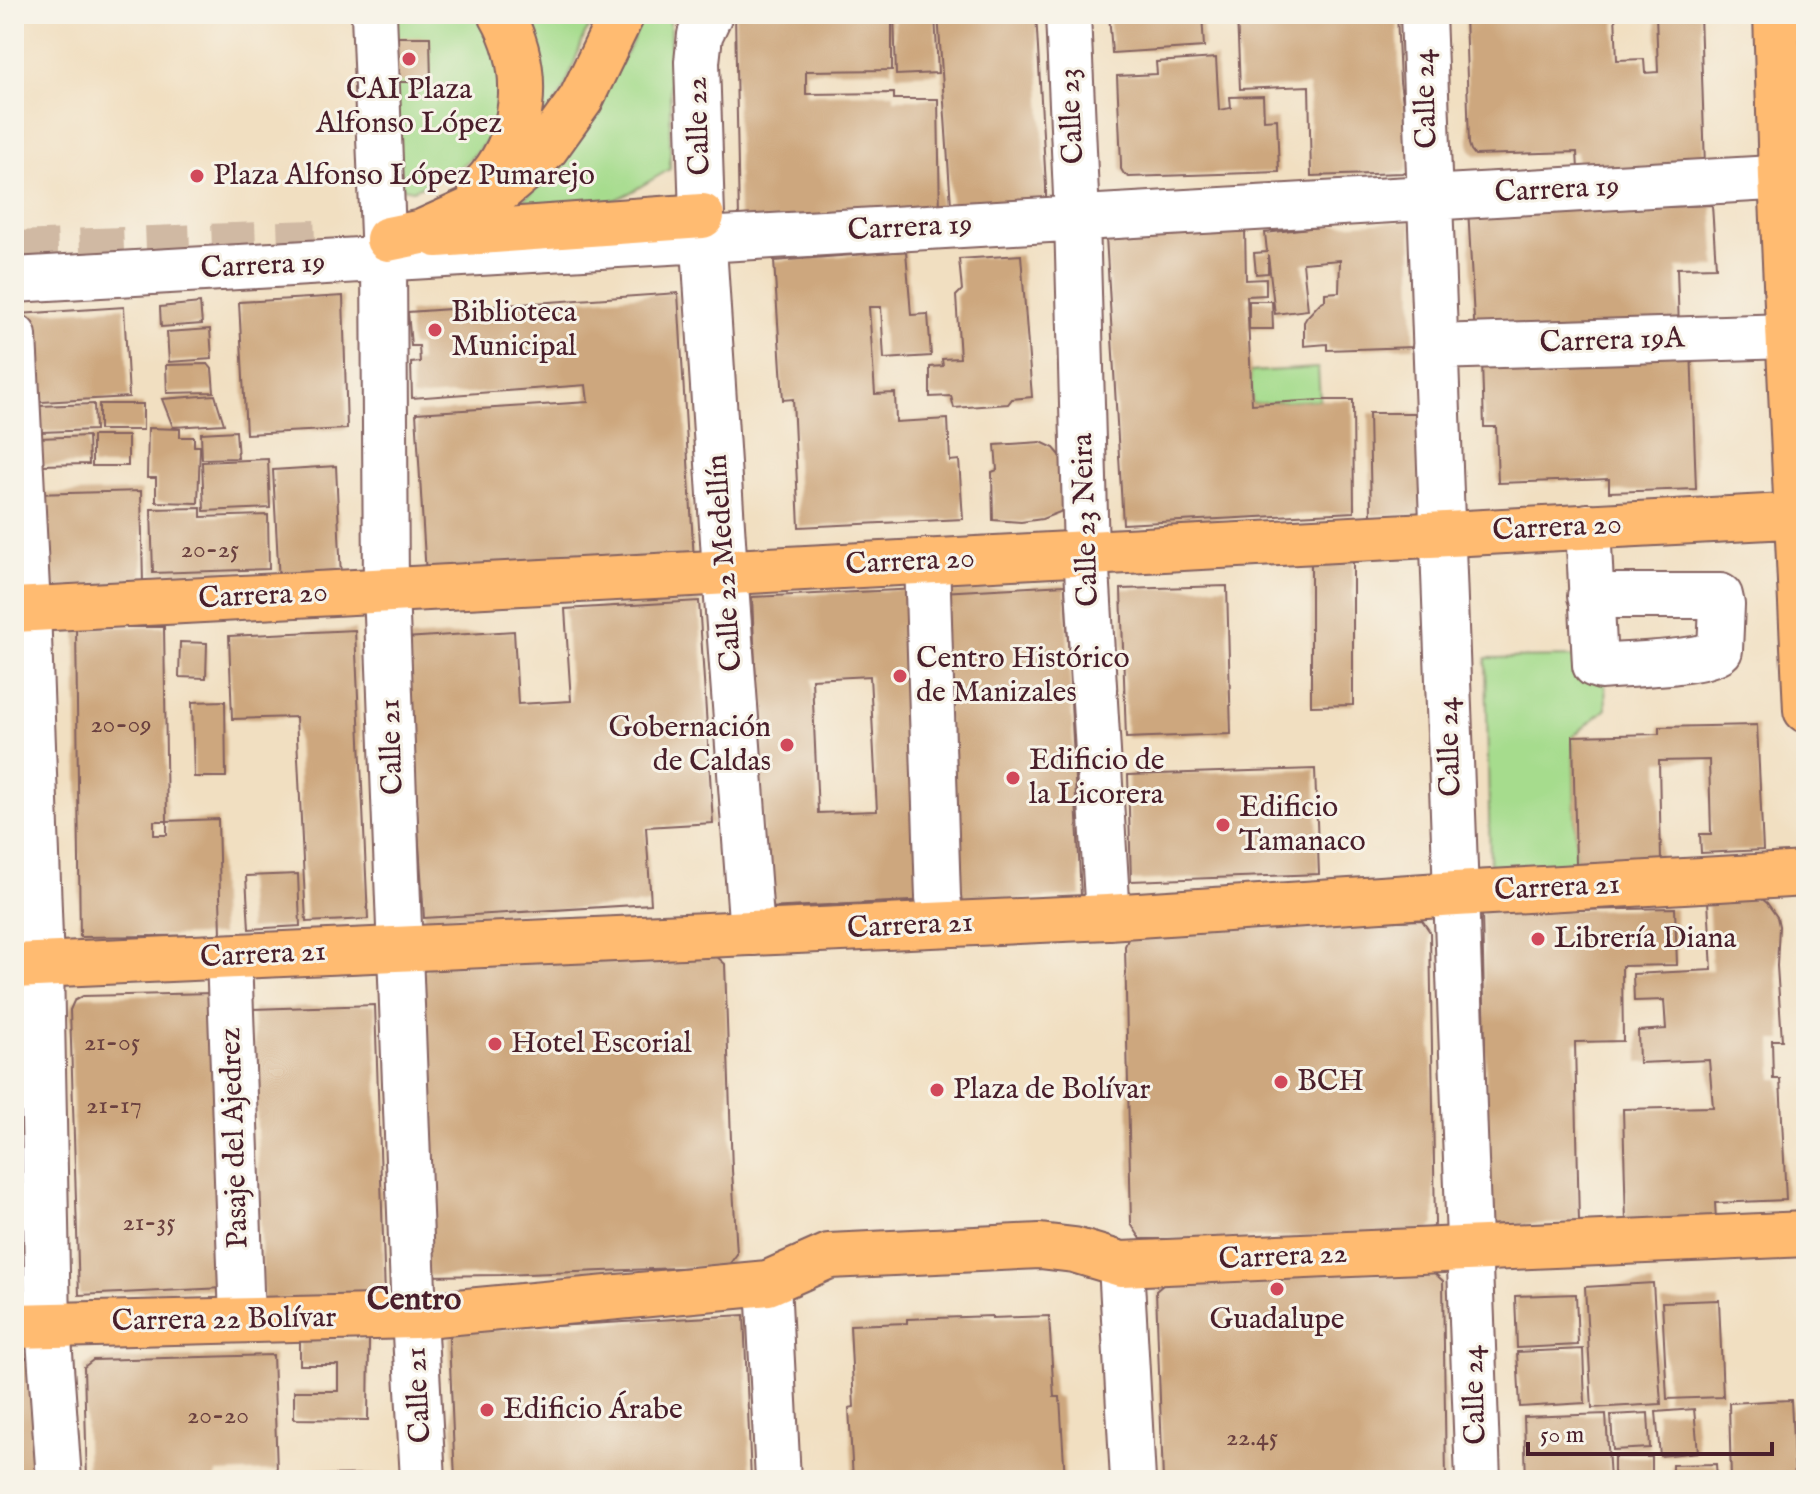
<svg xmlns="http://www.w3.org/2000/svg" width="1820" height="1494" viewBox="0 0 1820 1494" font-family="'IM FELL English',serif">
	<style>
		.green { fill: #a6dc8d; stroke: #787e5c; stroke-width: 2 }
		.building { fill: #cda77e; fill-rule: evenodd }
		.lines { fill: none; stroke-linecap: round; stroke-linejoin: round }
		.major-tunnel { stroke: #d0b9a3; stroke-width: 44; stroke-dasharray: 44 22; stroke-linecap: butt }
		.minor-casing { stroke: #846260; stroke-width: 48 }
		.major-casing { stroke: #846260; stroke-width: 48 }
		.minor { stroke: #fff; stroke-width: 44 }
		.major { stroke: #ffbb71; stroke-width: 44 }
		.poi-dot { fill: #d1495b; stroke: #f7f3e8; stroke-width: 3 }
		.labels { text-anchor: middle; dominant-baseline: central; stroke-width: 6; stroke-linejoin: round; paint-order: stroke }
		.number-label { font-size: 26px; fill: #6b4140 }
		.poi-label { font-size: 30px; fill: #4a1f2b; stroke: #f7f3e8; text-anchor: start }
		.street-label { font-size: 30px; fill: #4a1f2b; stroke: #f7f3e8 }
		.neighbourhood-label { font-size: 32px; font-weight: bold; fill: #4a1f2b; stroke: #f7f3e8 }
	</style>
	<rect width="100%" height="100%" fill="#f7f3e8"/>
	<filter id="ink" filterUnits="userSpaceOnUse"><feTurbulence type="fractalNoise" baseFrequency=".0125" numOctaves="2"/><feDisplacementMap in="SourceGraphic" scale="16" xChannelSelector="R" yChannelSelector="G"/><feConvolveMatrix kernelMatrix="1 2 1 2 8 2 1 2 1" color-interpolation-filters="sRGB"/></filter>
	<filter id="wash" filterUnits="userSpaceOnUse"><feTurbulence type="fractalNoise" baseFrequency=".006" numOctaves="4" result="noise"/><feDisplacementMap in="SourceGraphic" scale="32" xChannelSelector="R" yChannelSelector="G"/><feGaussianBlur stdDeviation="1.8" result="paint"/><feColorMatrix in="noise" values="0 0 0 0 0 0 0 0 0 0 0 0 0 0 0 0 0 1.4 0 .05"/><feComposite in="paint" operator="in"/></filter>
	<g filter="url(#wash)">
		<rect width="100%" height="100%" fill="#f1dfc1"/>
		<path class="green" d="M382,14h98l28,67 -19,57 -16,18 -20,17 -40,17 -25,-5z
			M523,14h75l-13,20 -20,53 -21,36 -22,13z
			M644,14h26v155l-41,24 -43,21 -119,5 51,-16 25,-19 40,-49 16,-39 31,-49z
			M1318,368l2,32 -68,4 -2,-32z
			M1604,657l2,52 -33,27 3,128 -86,2 -4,-208z"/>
		<g id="blocks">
			<path class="building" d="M735,14h157v56l-86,1v23l88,-1v6h44l2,118 -201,3z
				M894,14h41l3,59 -42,2z
				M938,14h98l10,172v10l-2,7 -92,17z
				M1109,14h93l2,33 -92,6z
				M1237,14h160l3,68 10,69 -3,19 -5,3 -91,3 -2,-90 -69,3z
				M1465,14h150l2,46 27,-1 1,14 13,-1 -2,-58h44l5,153 -127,2 -1,-17 -102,3 -4,-5 -2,-6z
				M387,37h43l1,45h-44z
				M1216,58l3,52 12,-2 -1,-11 33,-1 1,24 13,-1 2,53 -150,5 -5,-3 -3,-5v-6l-4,-87 40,-2 -1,-12z
				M1637,199v9l75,-3 4,62 -39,1 2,61 -204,10 -7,-132z
				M1411,221l3,126 -87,3v-6l-23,2v-24l3,-5 13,-14 5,-3v-7l14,-1 1,-32 -37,3 5,47 -33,4 -7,-59v18l-12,1 -2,-21 13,-1 -2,-19 72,-8z
				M1245,229l1,51 20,-1v16l-19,1 5,108 68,-4h33l1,112 -231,12 -17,-288z
				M906,251l5,64 17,-1 3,42 -47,3 -3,-52h-12l6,87 20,-1 1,29 52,-3 2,42 9,-1 4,59 -164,8 -6,-128 -10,1 -9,-139z
				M1021,255l11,142 -20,2 -4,5 -54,4 -3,-12 -21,1v-30l13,-1 -1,-7 18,-1 -4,-62 6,-6 -3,-31z
				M678,293l16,268 -268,14 -10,-162 172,-11 -2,-17 -174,13 -1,-35 9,-1 -1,-16h-8l-3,-34z
				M343,296l4,133 -101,5 -7,-132z
				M1249,301h23l1,28h-24z
				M200,303l2,21 -41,3 -1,-20z
				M124,307l5,90 -105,6 -5,-89z
				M210,329l2,30 -43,3 -2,-30z
				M1691,347l5,142 -87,3v-13l-111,4 -2,-56h-12l-2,-66z
				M208,364l4,5 2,23 -47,1 -1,-28z
				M215,395l9,29 -51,3 -11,-28z
				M94,404l1,26 -54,2 -1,-26z
				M99,404h44v26h-44z
				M1369,413h52l1,102h-51z
				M148,428l32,1v8h14v9h6l-2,57 -42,-1v-24h-9z
				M236,431l2,27 -36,1 -1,-26z
				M88,436l1,28 -49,1 -1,-27z
				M92,436h36v30h-36z
				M1041,442l13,6 10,12 3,42 -7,10 -18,7 -21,3 -28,-2 -1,-48 5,-2 -2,-25z
				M268,459l2,49 -66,3 -2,-49z
				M336,466l5,112 -62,4 -6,-112z
				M141,491l2,93 -92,3 -14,-13 -3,-80z
				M201,508v9l67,-2 1,54 -116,4 -2,-64z
				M1311,557h42v148l-42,1z
				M1065,585l16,311 -124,7 -16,-311z
				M1227,586l4,148 -105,4 -5,-149z
				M918,589l14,311 -166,8 -14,-311zM870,676l7,135 -59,2 -6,-134z
				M699,601l14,222 -67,4 5,77 -227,14 -19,-280 109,-7 4,73 53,-3 -6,-92z
				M76,627h88l3,194h-13v14h13v-14l51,-2 3,116 -141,2z
				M355,630l13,289 -62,3 -10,-205 -64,2 -3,-83z
				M180,642l27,1 -1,35 -27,-1z
				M225,701l1,76h-32l-2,-75z
				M1757,725l6,125 -62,3 -1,-19h11l-2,-74 -50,1 2,101 -85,2 -3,-128 86,-2v-7z
				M1315,769l4,105 -188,7 -3,-106z
				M298,874l2,52 -51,3 -3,-53z
				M1755,898l7,1 5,4 10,14 2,9 -2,40 5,74h-10l1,39h7l6,121 -71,3 1,17 -90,2 -3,-113 90,-2 -4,-47 -70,3 -1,-32 28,-2 -2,-29 -30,1 -1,-27 79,-4 -4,-69z
				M1675,908l2,57 -55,1 1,75 -48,1 4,181 -90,2 -7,-313z
				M1422,920l8,12 5,292 -7,8 -208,7h-79l-10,-15 -6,-278 4,-9 8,-5z
				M715,955l10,9 7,206 5,84 -9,12 -227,9 -78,1 -7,-297 14,-14z
				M213,993l11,295 -145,7 -9,-285 4,-9 9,-5z
				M375,1005l10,291 -122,4 -10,-291z
				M1432,1271l11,10 3,199h-283l-7,-189 14,-12z
				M1653,1283l8,121 -69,4 -7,-121z
				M1576,1294l2,51 -61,3 -2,-52z
				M1719,1300l4,97 -56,2 -5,-97z
				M744,1315l7,165h-296l-6,-141 5,-7z
				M992,1316v2l57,-2 5,81h6l5,83h-212l-4,-72 5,-1 -4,-82 57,-2v-4z
				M300,1339l69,1 -1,80 -74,-1v-28h44v-26h-38z
				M1583,1349l2,54 -65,4 -3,-55z
				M273,1355l4,116 -61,2v7h-129l-3,-113 9,-7z
				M14,1358h21l4,122h-25z
				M1791,1400l4,80h-64l-2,-77z
				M1694,1409l4,43 -38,4 -4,-44z
				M1648,1413l2,35 -37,2 -2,-35z
				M1606,1414l4,66h-84l-2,-63z
				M1614,1457h38v23h-38z
				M1716,1464l1,16h-45v-15z
				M401,1474v6h-89v-5z"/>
		</g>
	</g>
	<g filter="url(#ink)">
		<use href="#blocks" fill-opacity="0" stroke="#846260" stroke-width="2"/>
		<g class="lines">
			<path class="major-tunnel" d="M14,253l301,-11"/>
			<defs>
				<path id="minor" d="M374,14l10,245 2,331 28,726 9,164
					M710,14l-10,21 -3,27 5,154 23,356 27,361
					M1068,14l9,204 9,335 22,364
					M1423,14l55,1466
					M14,280l1792,-104
					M14,336l14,273 13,356 7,360 11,155
					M1435,347l353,-11
					M1588,526l7,139 6,2c27,-3 100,-3 119,-17l2,-45 -2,-9h-130
					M927,561l11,336 4,27
					M229,957l13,362
					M1121,1264l12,216
					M768,1283l10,197"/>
				<path id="major" d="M1776,14l5,163 25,533
					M481,188c46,-46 52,-118 20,-174
					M437,235l265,-19
					M388,239l34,-7 51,-23 30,-21 28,-24 15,-16 35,-49 41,-85
					M14,610l1792,-95
					M14,966l1094,-49 348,-23 350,-20
					M14,1326l400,-10 354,-33 61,-27 211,-10 34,4 47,14 685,-30"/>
			</defs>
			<use href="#minor" class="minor-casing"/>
			<use href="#major" class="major-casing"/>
			<use href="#minor" class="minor"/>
			<use href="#major" class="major"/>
		</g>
	</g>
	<g class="poi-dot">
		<circle cx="409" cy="59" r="8"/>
		<circle cx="197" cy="176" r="8"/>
		<circle cx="435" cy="330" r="8"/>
		<circle cx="900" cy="676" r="8"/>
		<circle cx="787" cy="745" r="8"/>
		<circle cx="1013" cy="778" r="8"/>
		<circle cx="1223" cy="825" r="8"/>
		<circle cx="1538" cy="939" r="8"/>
		<circle cx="495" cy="1044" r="8"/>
		<circle cx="1281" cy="1082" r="8"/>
		<circle cx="937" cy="1090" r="8"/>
		<circle cx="1277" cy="1289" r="8"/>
		<circle cx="487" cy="1410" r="8"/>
	</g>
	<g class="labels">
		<g class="number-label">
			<text x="210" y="549">20-25</text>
			<text x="121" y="724">20-09</text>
			<text x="112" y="1042">21-05</text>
			<text x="114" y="1105">21-17</text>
			<text x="149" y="1222">21-35</text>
			<text x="218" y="1415">20-20</text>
			<text x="1252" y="1437">22.45</text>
		</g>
		<g class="poi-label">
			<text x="409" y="90" text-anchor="middle">CAI Plaza<tspan x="409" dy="34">Alfonso López</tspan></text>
			<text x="213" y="176">Plaza Alfonso López Pumarejo</text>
			<text x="451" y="313">Biblioteca<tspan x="451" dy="34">Municipal</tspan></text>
			<text x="916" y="659">Centro Histórico<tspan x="916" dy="34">de Manizales</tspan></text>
			<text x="771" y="728" text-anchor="end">Gobernación<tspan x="771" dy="34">de Caldas</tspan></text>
			<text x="1029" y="761">Edificio de<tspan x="1029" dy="34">la Licorera</tspan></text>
			<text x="1239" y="808">Edificio<tspan x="1239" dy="34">Tamanaco</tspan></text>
			<text x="1554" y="939">Librería Diana</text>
			<text x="511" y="1044">Hotel Escorial</text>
			<text x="1297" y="1082">BCH</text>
			<text x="953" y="1090">Plaza de Bolívar</text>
			<text x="1277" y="1320" text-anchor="middle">Guadalupe</text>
			<text x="503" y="1410">Edificio Árabe</text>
		</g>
		<g class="street-label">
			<text transform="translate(1426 99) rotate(-92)">Calle 24</text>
			<text transform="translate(1072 116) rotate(-93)">Calle 23</text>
			<text transform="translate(699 126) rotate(-92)">Calle 22</text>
			<text transform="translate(1557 190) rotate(-3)">Carrera 19</text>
			<text transform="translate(910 228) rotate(-3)">Carrera 19</text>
			<text transform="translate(263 266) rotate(-3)">Carrera 19</text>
			<text transform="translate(1612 341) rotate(-2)">Carrera 19A</text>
			<text transform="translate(1086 520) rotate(-92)">Calle 23 Neira</text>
			<text transform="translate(1557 528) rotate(-3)">Carrera 20</text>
			<text transform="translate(910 562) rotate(-3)">Carrera 20</text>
			<text transform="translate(725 563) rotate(-94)">Calle 22 Medellín</text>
			<text transform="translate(263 596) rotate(-3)">Carrera 20</text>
			<text transform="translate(392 747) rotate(-92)">Calle 21</text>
			<text transform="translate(1450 747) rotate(-92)">Calle 24</text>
			<text transform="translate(1557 888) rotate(-3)">Carrera 21</text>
			<text transform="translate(910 926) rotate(-3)">Carrera 21</text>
			<text transform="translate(263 955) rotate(-3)">Carrera 21</text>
			<text transform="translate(235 1138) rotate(-92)">Pasaje del Ajedrez</text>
			<text transform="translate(1283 1257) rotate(-3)">Carrera 22</text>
			<text transform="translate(224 1320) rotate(-1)">Carrera 22 Bolívar</text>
			<text transform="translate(419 1395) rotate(-93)">Calle 21</text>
			<text transform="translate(1475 1395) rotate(-92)">Calle 24</text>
		</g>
		<g class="neighbourhood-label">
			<text x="414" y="1300">Centro</text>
		</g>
	</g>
	<rect width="1820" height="1494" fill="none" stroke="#f7f3e8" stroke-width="48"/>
	<path d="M1528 1442v12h244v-12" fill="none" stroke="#4a1f2b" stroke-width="4"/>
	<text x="1540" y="1442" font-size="24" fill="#4a1f2b" stroke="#f7f3e8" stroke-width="6" paint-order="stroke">50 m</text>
</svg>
